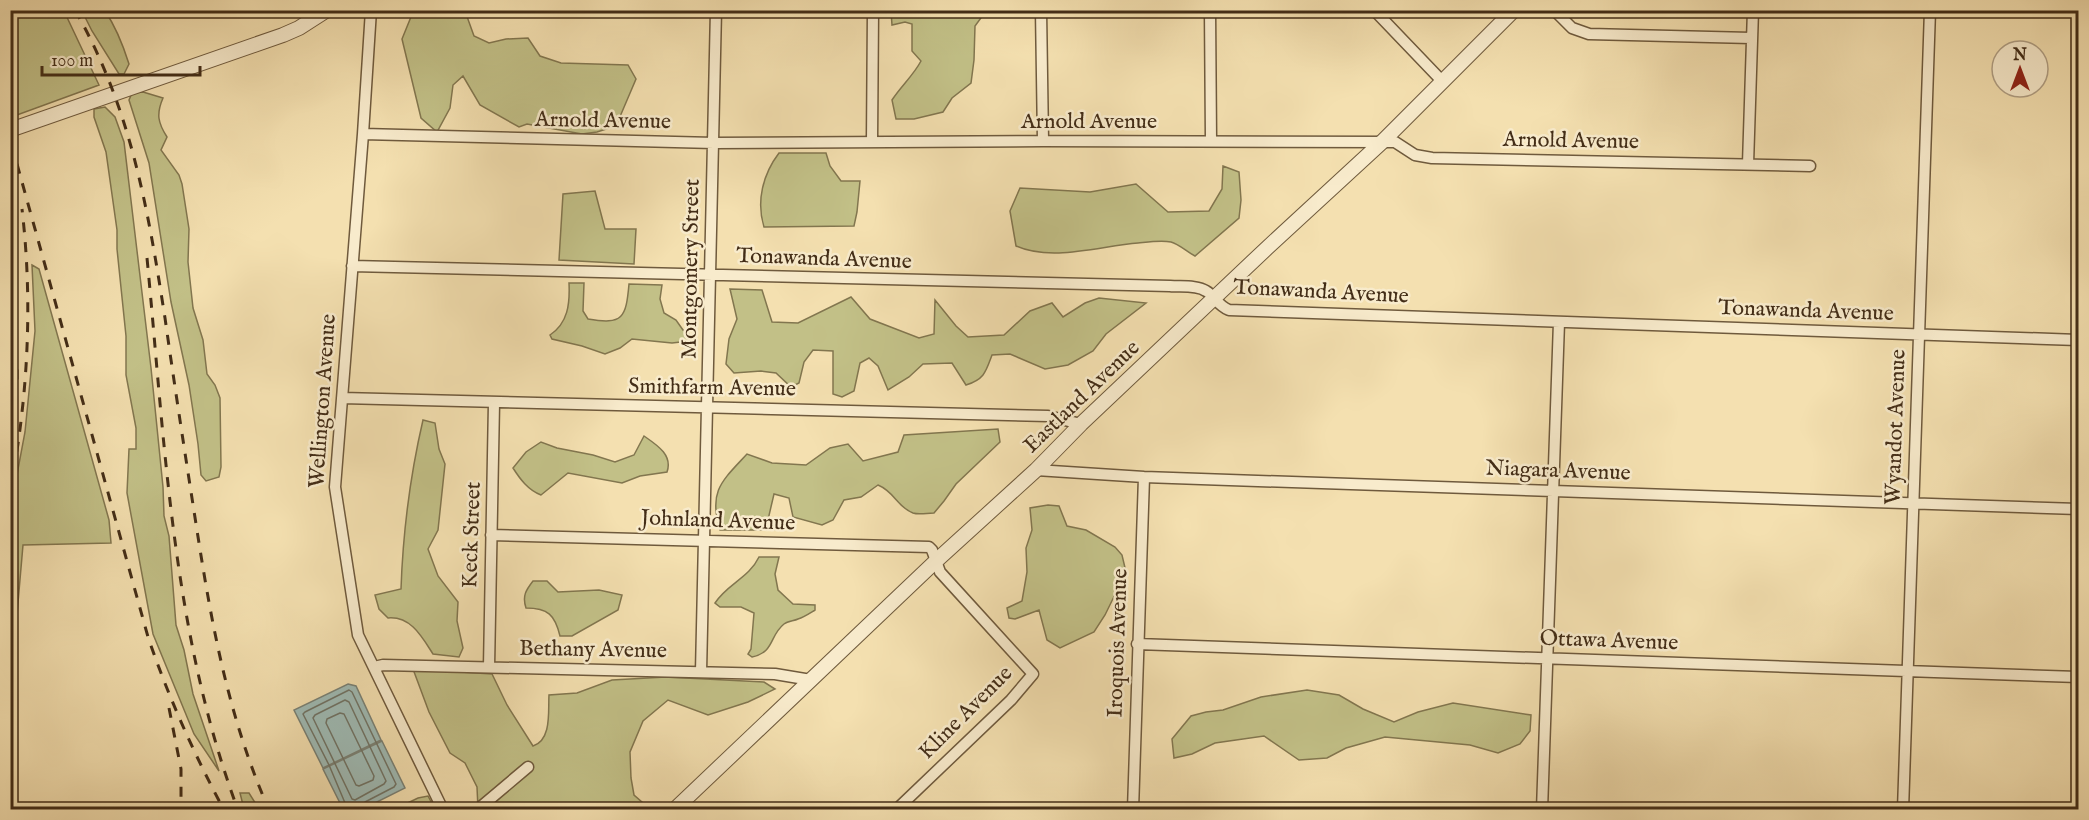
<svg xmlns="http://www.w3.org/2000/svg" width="2089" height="820" viewBox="0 0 2089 820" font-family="'IM FELL English',serif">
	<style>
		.green { fill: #c2c087; stroke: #82764f; stroke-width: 1.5 }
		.water { fill: #9fbbb5; stroke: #7a8276; stroke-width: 1.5 }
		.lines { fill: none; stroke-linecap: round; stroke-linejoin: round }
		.shore { stroke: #717466; stroke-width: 1.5 }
		.minor-casing { stroke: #6f5a3d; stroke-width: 13 }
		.tertiary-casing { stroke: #6f5a3d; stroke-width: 16 }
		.minor { stroke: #f8ebcc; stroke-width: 10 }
		.tertiary { stroke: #f8ebcc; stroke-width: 14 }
		.rail { stroke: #432d17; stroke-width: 3; stroke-dasharray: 10 10; stroke-linecap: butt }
		.labels { text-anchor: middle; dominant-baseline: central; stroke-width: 5; stroke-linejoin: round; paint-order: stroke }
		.street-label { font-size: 22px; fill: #432d17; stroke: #f8ebcc }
	</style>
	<rect width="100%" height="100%" fill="#f4e0b0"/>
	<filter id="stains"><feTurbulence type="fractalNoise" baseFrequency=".00333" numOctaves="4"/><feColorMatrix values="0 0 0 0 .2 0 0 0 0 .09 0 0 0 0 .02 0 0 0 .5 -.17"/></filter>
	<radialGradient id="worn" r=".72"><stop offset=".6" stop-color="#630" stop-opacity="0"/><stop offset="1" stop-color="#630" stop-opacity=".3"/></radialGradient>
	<path class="green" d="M10,11h54l35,74 -82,30 -6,-34z
		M82,11h23c11,16 18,34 24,53l-5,10h-5l-27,-43z
		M465,11l9,25 15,7 17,-4 22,-1 12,18 21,7 67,2 8,14 -20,47 -19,6 -15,2 -55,-10 -8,3 -39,-22 -17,-29 -10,9 -3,23 -13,24 -16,-14 -19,-79 11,-27z
		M891,11h95l-11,15 -1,34 -3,23 -19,15 -9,14 -29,7h-18l-4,-19c9,-14 21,-24 29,-39l-9,-10v-27l-7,-2 -13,3z
		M143,92l20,6c-7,16 -5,25 4,39l-6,13 18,25 3,9 7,45 -1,33 5,46 10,32 4,34 8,11 5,13 1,69 -2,10 -13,4 -5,-6 -3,-31 -9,-59 -18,-83 -22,-139 -20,-63 3,-7z
		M105,107l10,10 9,25 27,226 12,119 1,29 5,20 7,89 8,25 9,44 26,77 -25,-37 -41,-100 -26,-141 2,-44h7v-21l-10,-53v-39l-9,-87v-19l-11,-78 -12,-35v-8z
		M779,153h47l4,13 11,15h19l-3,31 -3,14 -90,1c-8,-26 -1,-53 15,-74z
		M1223,166l16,6 2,28 -2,18 -44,38c-8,-4 -16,-12 -24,-14 -10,-2 -23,0 -33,1 -38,3 -86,19 -122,3l-6,-35 10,-23 70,4 46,-8 32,28 41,-1 13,-22z
		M595,191l10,38h31l-2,35 -75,-4 4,-66z
		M32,265l7,4 70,251 2,23 -88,2 -10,115 4,69 -1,69 5,11 -10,1 -1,-298 15,-80 10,-101z
		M569,283h15l-1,28 5,8c35,6 38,-1 41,-35l33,1 -2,14 4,14 12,7 7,10 6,2v9l-17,2 -40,-4 -12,9 -15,6 -23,-8 -30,-7 -2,-4c18,-12 20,-31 19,-52z
		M730,289l32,1 10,32 26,1 53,-26 19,22 49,19 15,-4 1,-34 21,26 12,11 36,-2 26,-24 22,-8 11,14 22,-14 14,-5 47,5 -40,31 -13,17 -25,14 -23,4 -35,-15 -18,1c-6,16 -7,24 -26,30l-14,-22 -29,1 -14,13 -21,13 -10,-24 -9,-8 -9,5 -6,28 -12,6 -9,-3v-43l-20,-1 -9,12 -5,21 -8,4 -15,-14 -15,-2 -27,2 -8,-9 3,-25 8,-20z
		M423,420l12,3 4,26 6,15 -7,66 -10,19 10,27 20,26 -1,19 6,27 -4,9 -26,-3c-11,-17 -22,-38 -45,-36l-9,-9 -4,-14 26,-6c2,-58 9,-113 22,-169z
		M998,429l2,13 -44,42 -12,17 -10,12c-7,0 -15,2 -21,0 -16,-6 -18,-21 -35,-28l-17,12 -17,3 -11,20 -11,5 -29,-8 -4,-19 -15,-4 -7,30 11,6h-58c-12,-39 2,-49 27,-76l25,9 34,2 24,-17 18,-4 15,17 35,-9 6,-17z
		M644,436c13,9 29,19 23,36l-27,4 -18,7 -54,-10 -27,22c-13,-5 -21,-16 -28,-27l13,-16 15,-10 16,6 36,7 22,7 19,-7z
		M1048,505l11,1 8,20 19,4 29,17 7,8 4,17 -21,43 -11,17 -34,16 -13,-8 -8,-30 -24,9 -6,-1 -2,-10 15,-7 5,-29 -1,-24 6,-18 -2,-22z
		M759,557h20l-4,17 3,16 15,14 22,1v5c-5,3 -11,7 -17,9 -4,2 -10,2 -14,5 -15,12 -9,28 -32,33l-4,-3 3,-5 3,-36 -13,-6h-21l-5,-4c12,-19 34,-25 44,-46z
		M533,581h14l11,11 41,-2 23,5 -4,15 -46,26h-12c-5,-21 -12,-28 -34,-28 -4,-12 0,-18 7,-27z
		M413,669l79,5 15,31 26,41c19,-6 15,-35 16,-51l28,-2 35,-13 54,-3 98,5 11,7 -27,13 -40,13 -40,-15 -25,21 -13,31 1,26 3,17 16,14h-172l-1,-22 -12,-24 -15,-10 -21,-41z
		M1307,690l32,5 24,14 31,13 24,-10 35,-9 78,12 -1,16 -10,13 -22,9 -28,-8 -85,-8 -39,11 -19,10 -28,2 -35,-24 -49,7 -23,11 -18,4 -2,-19 19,-23 15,-4 17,-2 38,-13z
		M240,793h9l10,16h-15z
		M428,796l7,13h-40l23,-11z"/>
	<path class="water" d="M348,684l8,2 25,54 -58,28 -29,-58z
		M382,741l23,47 -42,21h-20l-20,-40z"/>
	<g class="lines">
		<path class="shore" d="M345,700l4,2 37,79 -2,3 -29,16 -3,-1 -39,-81 2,-3z
			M340,713l4,1 30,62 -1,4 -14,6 -3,-1 -30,-62 1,-4z
			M348,810l-19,-45 -26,-51 2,-2 44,-22 3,2 44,92 -2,3 -29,15 -3,8"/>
		<defs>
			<path id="minor" d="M371,10l-8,124 -28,353 23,148 85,175
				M1041,10l2,131
				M1210,10l1,131
				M1374,10l68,71
				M1554,10l18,18 17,6 162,4
				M363,134l351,9 329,-2 352,1 20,13 17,3 378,8
				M872,141l1,-131
				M1748,164l5,-154
				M352,266l818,20c11,1 27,-1 36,5 9,5 11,14 23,19l849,30
				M342,398l706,18 33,8
				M1036,470l108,7 934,32
				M491,535l438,12 3,3 8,22 93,102 -22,26 -115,110
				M1137,644l941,33
				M374,667l9,-2 392,9 36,6
				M489,667l5,-264
				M701,672l15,-662
				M477,810l51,-43
				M1133,810l11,-333
				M1542,810l17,-488
				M1903,810l27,-800"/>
			<path id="tertiary" d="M10,130l273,-95 16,-7 28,-18
				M674,810l263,-250 99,-90 45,-46 186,-176 115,-106 132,-132"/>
		</defs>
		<use href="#minor" class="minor-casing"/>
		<use href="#tertiary" class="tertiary-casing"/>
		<use href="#minor" class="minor"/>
		<use href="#tertiary" class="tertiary"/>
		<path class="rail" d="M75,10c56,98 73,199 90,308 9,64 19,129 29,193 16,104 32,201 75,299
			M10,128l7,42
			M17,164l131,473c20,59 46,117 76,173
			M147,258c18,186 25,375 91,552
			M10,310l7,56v17
			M10,491c18,-93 23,-188 12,-282
			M169,708l12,61v41"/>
	</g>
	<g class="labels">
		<g class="street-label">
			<text transform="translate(603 121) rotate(1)">Arnold Avenue</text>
			<text x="1089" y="122">Arnold Avenue</text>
			<text transform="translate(1571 141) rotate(1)">Arnold Avenue</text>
			<text transform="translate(824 259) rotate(2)">Tonawanda Avenue</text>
			<text transform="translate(691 269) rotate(-89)">Montgomery Street</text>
			<text transform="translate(1321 292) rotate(3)">Tonawanda Avenue</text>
			<text transform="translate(1806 311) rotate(2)">Tonawanda Avenue</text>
			<text transform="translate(712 388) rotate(1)">Smithfarm Avenue</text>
			<text transform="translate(1082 397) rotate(-44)">Eastland Avenue</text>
			<text transform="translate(323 401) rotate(-86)">Wellington Avenue</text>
			<text transform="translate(1896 427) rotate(-88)">Wyandot Avenue</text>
			<text transform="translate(1558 471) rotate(2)">Niagara Avenue</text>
			<text transform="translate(718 521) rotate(2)">Johnland Avenue</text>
			<text transform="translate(472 535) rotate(-88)">Keck Street</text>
			<text transform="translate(1609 641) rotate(2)">Ottawa Avenue</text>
			<text transform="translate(1118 643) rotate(-88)">Iroquois Avenue</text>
			<text transform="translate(593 650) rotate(1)">Bethany Avenue</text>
			<text transform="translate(966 713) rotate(-45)">Kline Avenue</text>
		</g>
	</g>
	<rect width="2089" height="820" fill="none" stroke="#f4e0b0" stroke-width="36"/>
	<rect x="12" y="12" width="2065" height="796" fill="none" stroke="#432d17" stroke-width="3"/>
	<rect x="18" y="18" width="2053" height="784" fill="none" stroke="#432d17" stroke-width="1.5"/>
	<g transform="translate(2020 69)"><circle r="28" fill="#f8ebcc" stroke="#b09f84" stroke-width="1.5"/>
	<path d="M0-4.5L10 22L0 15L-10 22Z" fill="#8f2418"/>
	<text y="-9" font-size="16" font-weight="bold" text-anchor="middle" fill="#432d17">N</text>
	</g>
	<path d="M42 66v9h158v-9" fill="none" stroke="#432d17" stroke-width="3"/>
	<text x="51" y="66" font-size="18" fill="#432d17" stroke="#f8ebcc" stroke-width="4.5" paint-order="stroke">100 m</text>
	<rect width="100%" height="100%" filter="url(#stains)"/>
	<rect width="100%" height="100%" fill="url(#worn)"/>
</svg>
